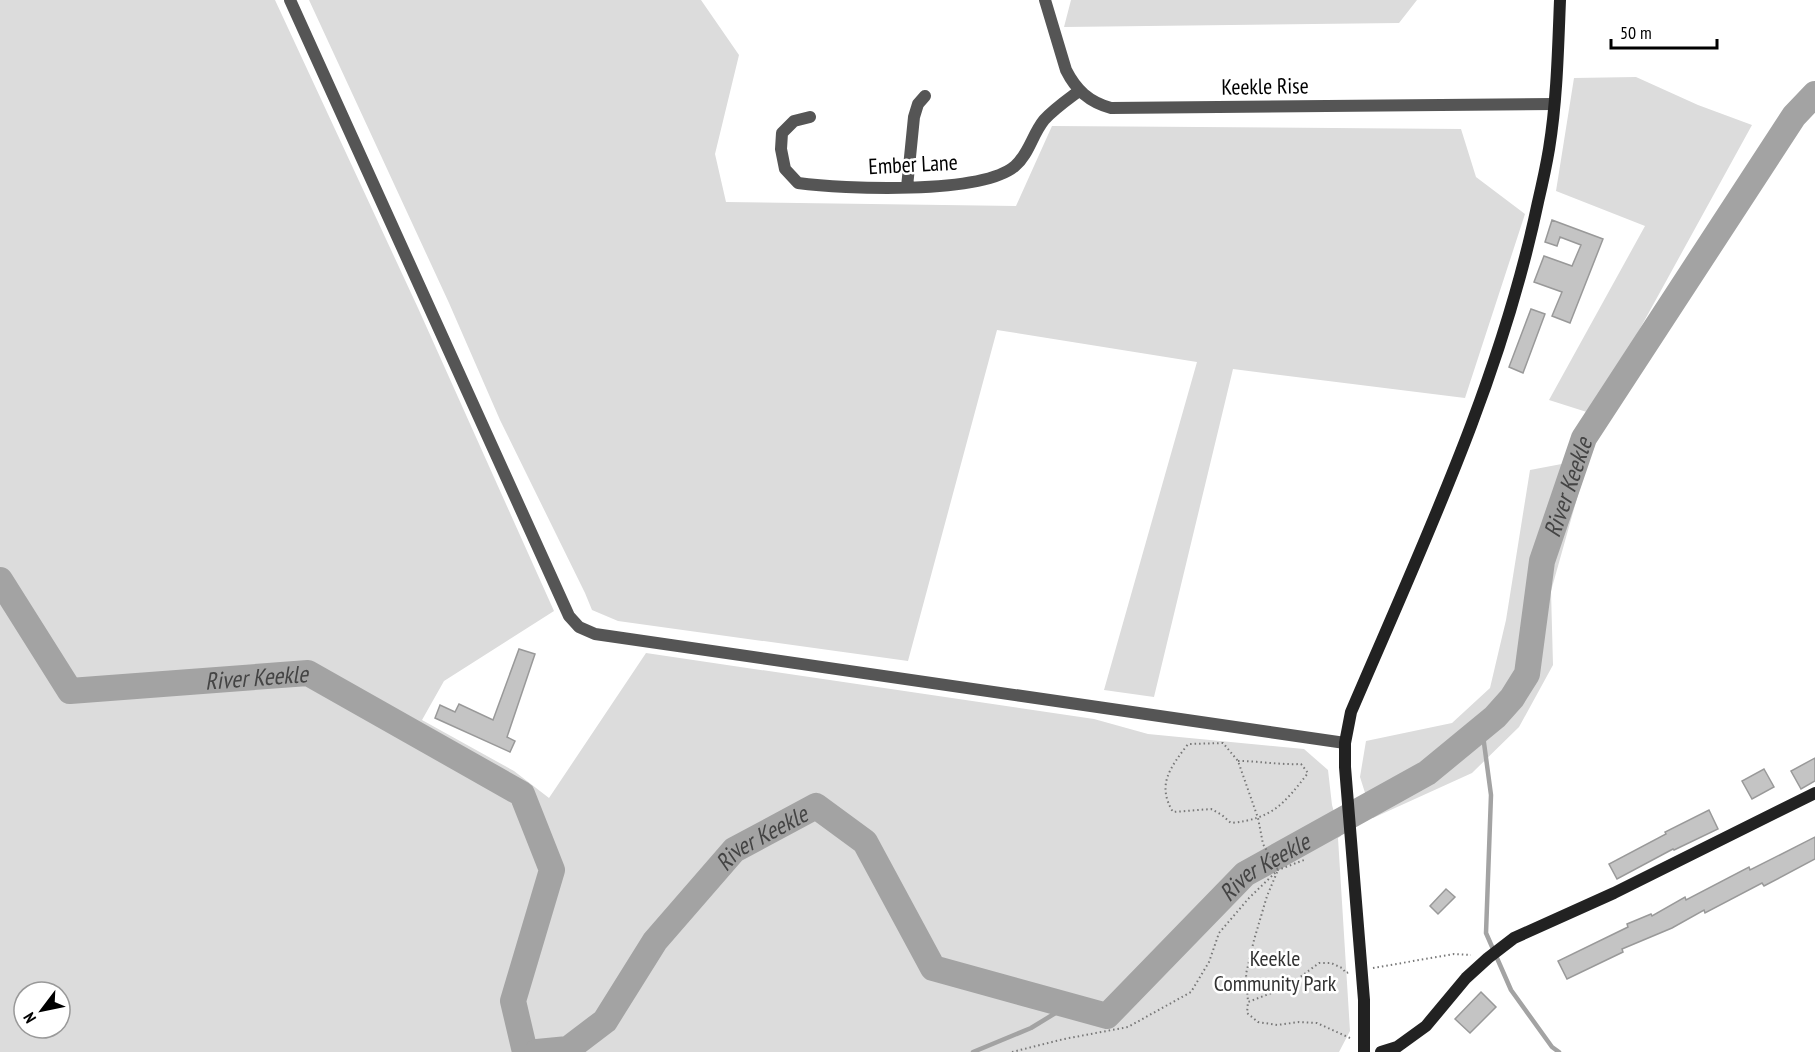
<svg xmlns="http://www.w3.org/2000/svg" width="1815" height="1052" viewBox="0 0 1815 1052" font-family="'PT Sans Narrow',sans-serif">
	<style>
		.green { fill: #dcdcdc; fill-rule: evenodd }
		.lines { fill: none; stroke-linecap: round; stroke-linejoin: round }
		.stream { stroke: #a3a3a3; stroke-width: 4.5 }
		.river { stroke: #a3a3a3; stroke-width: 26 }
		.building { fill: #c4c4c4; stroke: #999; stroke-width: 1.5 }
		.path { stroke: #777; stroke-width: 2; stroke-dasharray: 1.5 3; stroke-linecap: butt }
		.street { stroke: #555; stroke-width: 12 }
		.secondary { stroke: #222; stroke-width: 12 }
		.labels { text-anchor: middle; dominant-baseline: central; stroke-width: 5; stroke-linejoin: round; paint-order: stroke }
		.street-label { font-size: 22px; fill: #000; stroke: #fff }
		.park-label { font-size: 22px; fill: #333; stroke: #fff }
		.water-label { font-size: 24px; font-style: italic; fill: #444; stroke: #fff }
	</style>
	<rect width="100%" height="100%" fill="#fff"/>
	<path class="green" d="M0,0h275l143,308 136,303 -110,70 -22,39 92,51 35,27 97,-145 448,66 54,15 156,15 24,21 4,35 9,31 -3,2 12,193 -11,21h-1339zM24,992h36v36h-36z
		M309,0h392l38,55 -24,99 11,48 290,4 36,-80 409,3 15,48 49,37 -60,184 -232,-29 -79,328 -50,-7 93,-328 -200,-32 -89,331 -290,-40 -26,-11 -7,-17 -85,-173 -51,-117z
		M1071,0h346l-18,23 -335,4z
		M1636,77l62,28 54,20 -159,289 -44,-14 96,-174 -89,-35 18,-113z
		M1588,459l-37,132 2,74 -34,62 -47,46 -99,45 -13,-41 6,-36 86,-18 38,-35 16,-68 24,-150z"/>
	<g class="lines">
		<path class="stream" d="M1482,728l9,67 -5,138 25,57 41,57 7,5
			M973,1052l58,-24 36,-22"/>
		<g class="river">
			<path id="s1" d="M0,580l70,111 238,-18 214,121 30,76 -39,131 12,51"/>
			<path id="s2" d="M537,1052l31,-3 37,-28 50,-80 79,-91 82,-44 49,36 68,126 174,48 138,-142 182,-101 68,-56 17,-19 15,-24 15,-113 42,-123 210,-322 21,-22"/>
		</g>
	</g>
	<path class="building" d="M1552,220l51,19 -33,84 -18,-7 10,-24 -28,-10 10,-26 28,10 9,-21 -21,-8 -3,9 -12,-4z
		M1531,309l14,5 -22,59 -14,-6z
		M519,649l16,5 -28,83 8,4 -5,11 -75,-34 5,-13 15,7 4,-8 34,16z
		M1815,758v23l-14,8 -10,-18z
		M1764,769l10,18 -22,12 -10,-18z
		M1709,810l9,19 -44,21 -1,-1 -56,30 -8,-15 57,-30 -1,-2z
		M1815,837v22l-51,27 -2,-3 -57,30 -1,-3 -32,18 -50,21 1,3 -56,27 -9,-18 70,-34 -1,-3 24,-10 1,2 33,-19 1,3 63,-33 1,3z
		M1446,889l9,8 -17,17 -8,-8z
		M1481,992l15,15 -26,26 -15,-14z"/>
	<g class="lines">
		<path class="path" d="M1238,761c21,0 41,4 63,3l7,9c-24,31 -36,46 -77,50l-9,-8 -11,-6 -38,3c-17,-28 -2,-45 15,-68l35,-1 15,18 20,57 5,26 15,26 -11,26 -13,44 -8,34 2,28
			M1373,968l81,-14 17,1
			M1350,1038l-33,-15 -18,-1 -22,3 -19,-3 -11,-9 1,-11 39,-15 32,-24h12l11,5 4,5 4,-1
			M1012,1052l52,-13 64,-12 63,-35 18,-30 10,-29 30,-35 29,-28 26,-10"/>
		<path class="street" d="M290,0l279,616 10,11 16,7 750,109
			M1045,0l21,70c10,20 23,32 45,38l443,-4
			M810,117l-16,4 -12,12 -1,16 4,20 13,14c45,6 183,12 217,-17 14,-12 17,-31 29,-46 10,-11 23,-20 35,-29
			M907,187l7,-70 4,-13 7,-8"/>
		<path class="secondary" d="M1364,1052v-52l-19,-233v-24l6,-31c71,-166 150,-332 187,-510 4,-17 8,-35 11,-53 8,-49 9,-99 11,-149
			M1381,1052l16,-5 29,-21 40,-48 22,-20 26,-20 100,-45 201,-100"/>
	</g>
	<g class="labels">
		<g class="street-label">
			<text transform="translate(1265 86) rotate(-1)">Keekle Rise</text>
			<text transform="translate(913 164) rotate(-3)">Ember Lane</text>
		</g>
		<g class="park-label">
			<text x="1275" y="958">Keekle<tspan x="1275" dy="25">Community Park</tspan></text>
		</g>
		<g class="water-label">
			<text stroke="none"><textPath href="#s2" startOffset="1510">River Keekle</textPath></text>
			<text stroke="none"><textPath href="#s1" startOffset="318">River Keekle</textPath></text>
			<text stroke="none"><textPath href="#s2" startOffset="322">River Keekle</textPath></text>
			<text stroke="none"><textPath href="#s2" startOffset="988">River Keekle</textPath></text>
		</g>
	</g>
	<g transform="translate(42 1010) rotate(238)"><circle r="28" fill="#ffffff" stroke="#999999" stroke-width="1.5"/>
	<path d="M0-4.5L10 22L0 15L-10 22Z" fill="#000000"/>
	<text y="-9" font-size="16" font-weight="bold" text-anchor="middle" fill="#000000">N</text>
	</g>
	<path d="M1611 39v9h106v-9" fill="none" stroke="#000000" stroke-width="3"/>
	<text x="1620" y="39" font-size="18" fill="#000000" stroke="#ffffff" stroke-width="4.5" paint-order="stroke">50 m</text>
</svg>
